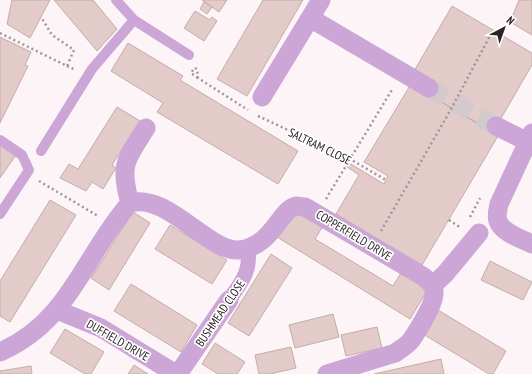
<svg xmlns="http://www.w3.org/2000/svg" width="532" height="374" viewBox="0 0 532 374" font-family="'PT Sans Narrow',sans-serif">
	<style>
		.building { fill: #e3cbc9; stroke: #c4acab }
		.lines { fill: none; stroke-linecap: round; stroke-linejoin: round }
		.minor-tunnel { stroke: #d3cace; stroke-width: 19; stroke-dasharray: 19 10; stroke-linecap: butt }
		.path { stroke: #9f969a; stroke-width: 2.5; stroke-dasharray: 2 3; stroke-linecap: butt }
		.service { stroke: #cba6d7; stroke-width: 10 }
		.pedestrian { stroke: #cba6d7; stroke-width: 15 }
		.minor { stroke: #cba6d7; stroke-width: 19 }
		.labels { text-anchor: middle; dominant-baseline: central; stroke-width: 3.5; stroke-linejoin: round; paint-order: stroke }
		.street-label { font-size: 12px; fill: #2a2226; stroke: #fff }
	</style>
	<rect width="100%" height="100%" fill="#fdf4f8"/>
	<path class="building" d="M12,0h38l-20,38 -23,-14z
		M54,0h39l24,29 -20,22z
		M202,0h25l-8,12z
		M263,0h40l-56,96 -30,-17z
		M519,0h13v35l-22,-13z
		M204,2l8,5 -5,7 -7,-5z
		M452,6l80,47v12l-39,67 -67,-39 -12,-22z
		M195,11l15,9 2,-3 5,4 -13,20 -20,-13z
		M0,37l31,15 -6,13 3,1 -28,57z
		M128,43l55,33 -3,4 118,71 -20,33 -121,-72 6,-9 -52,-32z
		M411,84l87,52 -76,129 -86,-51 23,-39 -12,-8 2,-4 35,21 4,-8 -24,-14z
		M117,107l23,14 -28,44 4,3 -13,21 -11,-7 -6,9 -26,-13 9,-14 9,5z
		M1,145l15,10 -16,23v-31z
		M50,200l26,15 -66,107 -10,-6v-35z
		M295,209l28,17 -8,13 78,47 8,-13 27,16 -18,30 -133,-82z
		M133,212l17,11 -41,67 -18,-12z
		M170,225l57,35 -15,24 -57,-35z
		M271,254l21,14 -43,68 -21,-13z
		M490,261l42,21 -9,18 -42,-20z
		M131,284l66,41 -16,27 -67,-41z
		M438,310l68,41 -13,23h-4l-66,-40z
		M333,314l6,23 -44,11 -6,-23z
		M377,327l5,21 -36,8 -5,-21z
		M65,329l39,23 -13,22h-6l-35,-21z
		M215,343l30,19 -8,12h-19l-16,-10z
		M291,347l5,21 -26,6h-11l-4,-19z
		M441,359l3,15h-70z
		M134,365l14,9h-20z
		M31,366l1,8h-32v-3z"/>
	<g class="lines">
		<path class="minor-tunnel" d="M429,88l67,38"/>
		<path class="path" d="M0,33l67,33 7,-16 -22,-15 -11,-18
			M67,66l9,4
			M195,68l2,1 1,9 50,32
			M193,70l-2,3 7,5
			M258,116l92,43 36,21
			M39,181l59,35
			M326,199l67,-111
			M470,217l10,-19
			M449,220l12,8
			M381,231l69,-120 42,-79"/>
		<path class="service" d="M116,0l18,20 55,35
			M0,140l22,15 7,15 -29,44
			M41,151l51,-82 42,-49"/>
		<path class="pedestrian" d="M229,300c13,-19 22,-28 19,-52"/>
		<path class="minor" d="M310,18l119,70
			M262,97l59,-97
			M496,126l32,16
			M532,133l-33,71c-1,5 -3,12 -1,17 4,12 24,18 34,23
			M130,203c-11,-39 -4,-43 16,-75
			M433,285l12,-11 34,-41
			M57,310l44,18 75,46
			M0,352c70,-30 84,-97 130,-149 37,-11 78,49 109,47 33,-3 41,-41 57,-44 3,0 7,1 9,1l119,70c4,4 10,7 10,14 2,11 -16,39 -22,48 -4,6 -11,10 -17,14l-68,21
			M178,374l51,-74"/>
	</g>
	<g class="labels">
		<g class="street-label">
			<text transform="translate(320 146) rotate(26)">SALTRAM CLOSE</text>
			<text transform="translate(354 235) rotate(31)">COPPERFIELD DRIVE</text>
			<text transform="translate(220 313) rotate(-56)">BUSHMEAD CLOSE</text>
			<text transform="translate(118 340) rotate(30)">DUFFIELD DRIVE</text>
		</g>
	</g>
	<g transform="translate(504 28) rotate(41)" stroke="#ffffff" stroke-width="3" paint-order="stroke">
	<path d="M0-3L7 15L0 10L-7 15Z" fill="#2a2226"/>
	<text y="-6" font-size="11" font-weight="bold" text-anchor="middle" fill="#2a2226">N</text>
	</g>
</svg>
